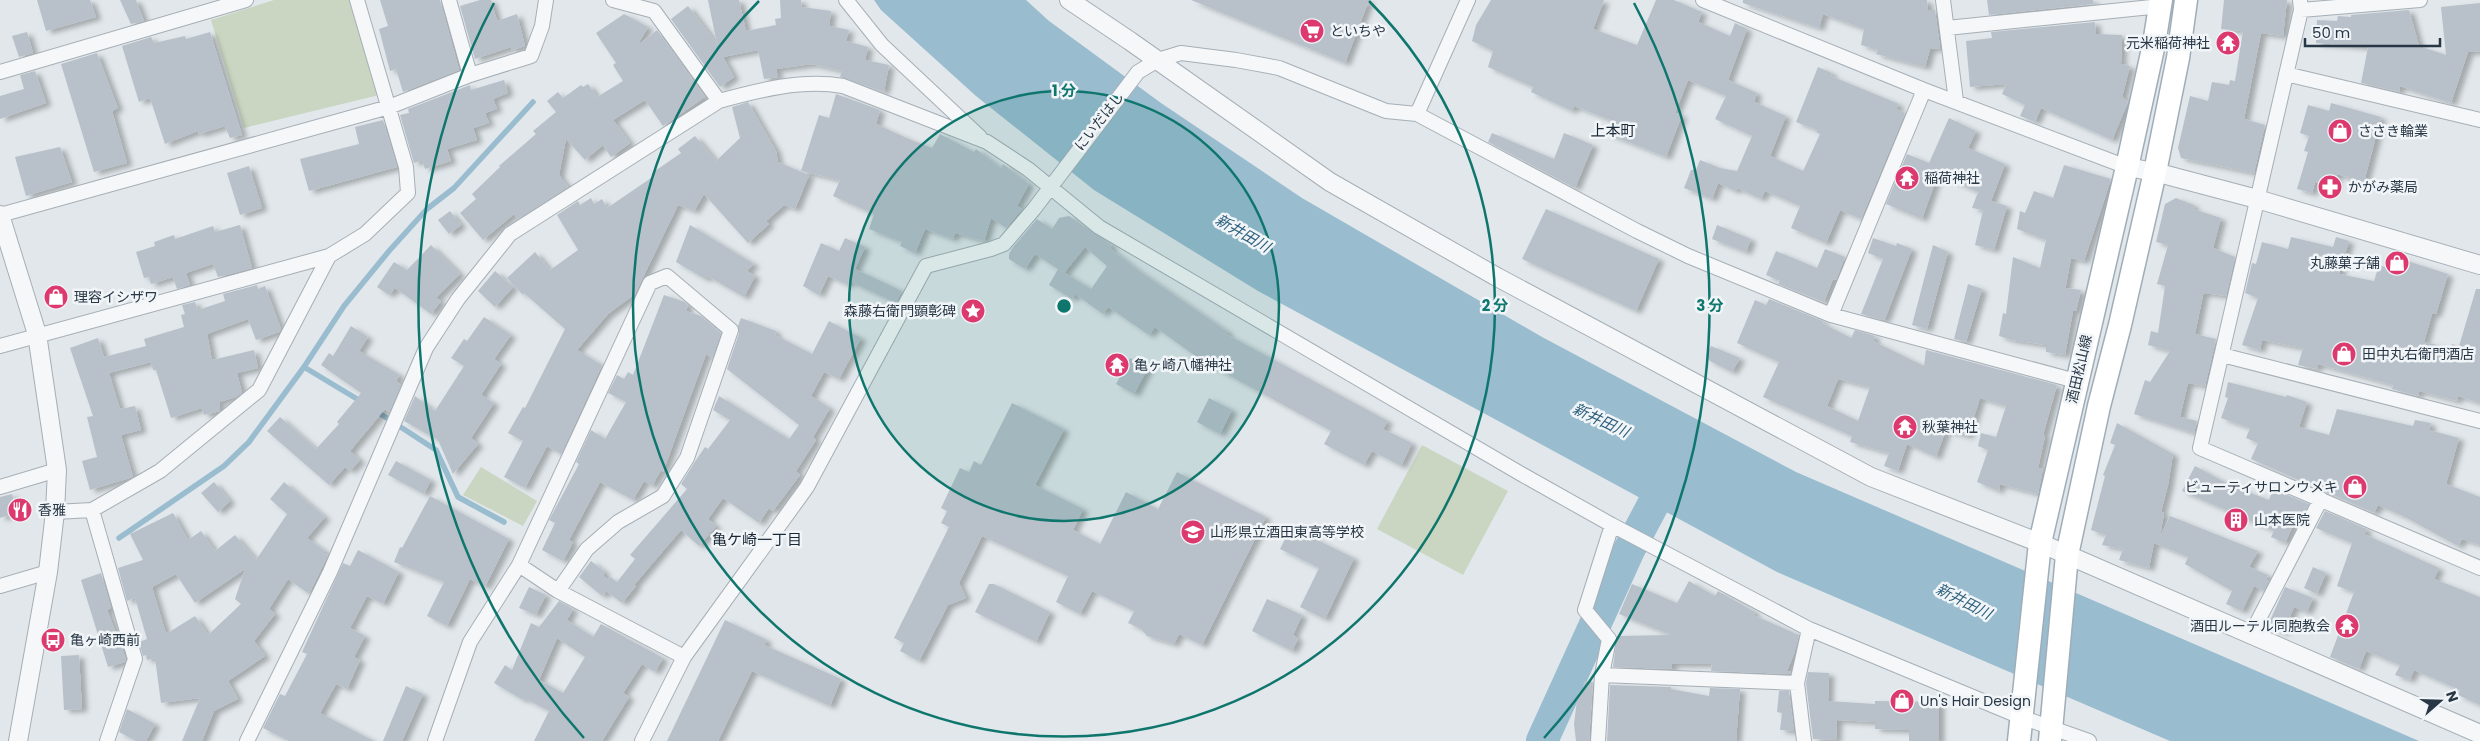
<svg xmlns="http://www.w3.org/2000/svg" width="2480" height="741" viewBox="0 0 2480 741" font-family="Poppins,'Noto Sans JP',sans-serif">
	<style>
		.green { fill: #cad6c1 }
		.water { fill: #99bccf }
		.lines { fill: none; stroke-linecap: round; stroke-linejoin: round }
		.stream { stroke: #99bccf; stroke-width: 5.5 }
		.river { stroke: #99bccf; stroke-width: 32 }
		.building { fill: #b8c1ca; fill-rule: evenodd; filter: url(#shadow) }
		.minor-casing { stroke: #a6afb6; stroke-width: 16 }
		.tertiary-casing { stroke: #a6afb6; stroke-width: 20 }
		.primary-casing { stroke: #9fadb8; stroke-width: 25 }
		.minor { stroke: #f5f7f9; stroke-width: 14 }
		.tertiary { stroke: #f5f7f9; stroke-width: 18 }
		.primary { stroke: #fff; stroke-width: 22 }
		.ring { fill: none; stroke: #0f766e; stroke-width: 2.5 }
		.labels { text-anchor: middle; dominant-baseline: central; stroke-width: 5; stroke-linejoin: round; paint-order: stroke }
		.poi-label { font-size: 14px; fill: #283745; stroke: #f1f5f8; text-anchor: start }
		.street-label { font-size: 14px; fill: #283745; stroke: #f1f5f8 }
		.neighbourhood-label { font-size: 15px; fill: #1a2836; stroke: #f1f5f8 }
		.water-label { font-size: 15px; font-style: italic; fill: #2d5f7d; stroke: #f1f5f8 }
		.centre { fill: #0f766e; stroke: #f1f5f8; stroke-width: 2.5 }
		.ring-label { font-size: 15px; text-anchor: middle; font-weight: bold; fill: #0f766e; stroke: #f1f5f8; stroke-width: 5; stroke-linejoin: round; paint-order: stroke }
	</style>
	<defs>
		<filter id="shadow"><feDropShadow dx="5.5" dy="3" stdDeviation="2.5" flood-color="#0004"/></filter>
	</defs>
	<rect width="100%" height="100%" fill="#e1e7eb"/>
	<path class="green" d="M274,0h75l30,95 -135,33 -33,-108z
		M1422,445l86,46 -45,84 -86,-46z
		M481,467l56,34 -14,25 -60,-31z"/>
	<path class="water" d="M874,0h152l23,21 112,82 141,95 240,139 254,135 623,269h-249l-393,-169 -519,-281 -164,-101 -118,-94 -95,-86z"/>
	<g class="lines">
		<path class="stream" d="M304,367l58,35
			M376,411l60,39 22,47 46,25
			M119,538l105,-72 25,-24 55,-75 40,-61 45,-55 38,-42 27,-21 79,-86"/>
		<path class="river" d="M1542,741l87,-191 45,-85"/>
	</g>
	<path class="building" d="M37,0h53l6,17 -50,14z
		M120,0h16l8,21 -13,3z
		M380,0h60l19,70 -56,22 -7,-23 -6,2 -11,-42 9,-3z
		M480,0h11l6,21 20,-7 8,32 -13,4 -1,-3 -36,12 -15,-53z
		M708,0h31l7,31 30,-6 -1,-6 6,-1 -1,-18h21l1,7 29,4 -2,15 20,4 -3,11 22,6 -3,13 24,5 -5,27 -44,-15 2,-6 -30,-7 -36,5 2,8 -14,2 -6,-29 -35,7 11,20 -14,10 -49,-68 17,-13 29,38z
		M1191,0h178l-24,63z
		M1491,0h113l-11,29 44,16 19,-45h18l28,12 -4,10 32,14 5,-13 12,6 -19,51 29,13 -3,9 32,14 -16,40 33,15 17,-37 -4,-2 1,-2 -21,-8 22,-55 14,6 -1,3 68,28 -3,5 9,4 -44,106 -21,-9 -14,33 -35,-15 9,-22 -35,-15 -4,8 -24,-11 -2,3 -17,-8 -6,16 -28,-11 7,-18h5l4,-10 20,8 17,3 15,-35 -37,-17 11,-23 -38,-16 -13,33 7,2 -16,42 -58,-23 5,-13 -39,-15 -2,5 -41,-19 2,-5 -45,-20 5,-16 -21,-10 4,-16z
		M1743,0h184l1,10h7l5,38 -10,1 -5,18 -49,-13 2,-4 -17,-5 3,-16 -41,-15 -4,14 -76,-25z
		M1987,0h106l1,4 -105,11z
		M2224,0h63l-4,36 -22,-3 -17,86 21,6 -11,48 -73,-15 -3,-10 12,-52 18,5 4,-19 17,3 1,-5 5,1 8,-50 -22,-2z
		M2480,3v48l-12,1 -17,51 -51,-17 -1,6 -38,-9 7,-36 -52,-4 1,-23 20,1 1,-5 13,1v-2l58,-5 10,36 27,9 -5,-48z
		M624,14l24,13 -11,19 20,-16 48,67 -42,29 -18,-26 -32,20 17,23 -19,14 -8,-12 -18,15 -19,-21 -7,36 9,12 -50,32 -4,-5 -31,26 -23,-27 16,-14 -4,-5 28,-27 -1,-1 37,-32 -3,-3 23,-19 -9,-11 11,-9 5,6 18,-13 2,2 5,-3 9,13 26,-16 -10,-16 3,-2 -20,-30z
		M2095,22l1,12 26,1 -1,29 9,2 -8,31 6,5 -16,38 -71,-32 -6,14 -15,-6 5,-11 -23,-11 4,-10 -36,3 -4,-46 26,-3 -1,-6z
		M27,32l6,21 -14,4 -7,-21z
		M210,32l32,103 -12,3 -5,-12 -26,8 -1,-3 -33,13 -15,-46 -11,4 -17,-56 29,-9 3,6 31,-7 1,3z
		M97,53l21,55 -6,3 15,52 -33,9 -33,-108z
		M35,71l11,32 -46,16v-23l24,-7 -4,-14z
		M504,80l4,13 -15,6 4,10 -12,4 4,10 -16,5 4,12 -30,9 4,12 -26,8 -3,-9 -8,3 -14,-48 9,-2 -1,-4 62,-24 1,5z
		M836,94l44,16 -4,14 33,15 23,9 8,-14 34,18 2,-3 25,19 2,-4 26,20 -12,22 5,3 -16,19 -15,-10 -7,23 -29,-8 -2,6 -28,-10 -10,24 -15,-7 2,-4 -33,-13 5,-15 -41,-18 7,-16 -39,-9 18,-56 10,3z
		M748,102l28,49 2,11 31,13 -14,34 -11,-4 -18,16 3,3 -21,19 -44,-49 -10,17 -16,-6 -43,89 -27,20 -31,36 25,15 -41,89 -14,-8 -22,42 -21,-11 19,-36 -15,-8 15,-26 2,1 40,-79 -41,-36 -1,2 -16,-17 28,-26 15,18 28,-20 -21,-35 21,-14 2,4 11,-7 3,6 8,-5 5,9 47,-32 -2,-3 29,-20 -3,-4 17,-13 21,25 24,-23 -8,-31z
		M2331,103l50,14 -17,65 -27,-8 -4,14 -18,-6 -3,11 -15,-4 11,-37 -4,-1 5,-15 -9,-3 8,-28 21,6z
		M1949,118l27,13 -8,17 37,16 -14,37 16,5 -13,44 -19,-5 8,-35 -11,-2 6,-16 -40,-18 -16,45 -36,-15 21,-50 22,9z
		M383,120l14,47 -88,24 -9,-32 59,-15 -4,-17z
		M1492,133l62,26 10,-26 29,12 -18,43 -87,-46z
		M60,147l12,35 -46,14 -11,-39z
		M2064,165l47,14 -27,82 -13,-3 -5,27v3l15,2 -5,21h-3l-8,44 -19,-3v-7l-34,-5 -13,-4 4,-23 3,1 7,-57 27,11 6,-28 -29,-11 3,-18 5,2 9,-22 19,7z
		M249,166l13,42 -22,7 -13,-42z
		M2176,198l18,7 -1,4 28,9 -8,30 22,9 -9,39 -21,-3 -2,2 -8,39 21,5 -11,47 -17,-3 -8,34 17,4 -3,12 -60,-19 11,-34 5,2 20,-31 -22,-6 3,-14 7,2 7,-47 -8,-2 11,-39 -12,-3 9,-38z
		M1546,209l113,50 -23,52 -114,-52z
		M450,211l11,14 -12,9 -11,-14z
		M1069,216l43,29 -2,3 25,20 93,64 -2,2 162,87 -5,8 29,14 -11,23 -29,-15 -8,14 -40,-21 7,-13 -130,-71 -46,-33 -6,8 -41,-28 -5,7 -28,-20 -3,5 -23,-14 9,-16 33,20 16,-23 -22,-19 -21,26 -29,-19 -10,15 -16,-10v-5l4,-7 24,-28 15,10 7,-11z
		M240,225l12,43 -34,9 -5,-13 -27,9 4,12 -13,4 -4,-12 -22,7 -2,-7 -5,1 -8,-26 19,-6 -1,-4 20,-7 1,4 38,-13 2,6z
		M690,225l64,39 -7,7 8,5 -11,21 -37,-21 -2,3 -29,-17z
		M1717,225l34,14 -5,13 -34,-13z
		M2291,237l42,10 3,-10 13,4 -10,33 35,7 5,-16 18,6 4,-12 47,15 -12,40h-4l-8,28 27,6 1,-4 7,2 17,-57h4v114l-22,-7 -1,5 -38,-10 -1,5 -26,-7 1,-4 -75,-21 -1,5 -19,-4 5,-17 -41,-8 -2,10 -18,-5 16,-47 -13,-5 7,-30 4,1 6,-22 26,7z
		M845,238l20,9 -10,22 47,22 -6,12 -47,-22 -1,4 -20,-9 -9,19 -16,-9 18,-43 18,8z
		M1873,238l23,8 1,-3 15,6 -27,70 -3,1 -21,-6 22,-55 -15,-6z
		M431,245l29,29 -24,24 5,3 -10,13 -36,-26 -6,7 -12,-8 17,-25 13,8z
		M1933,245l15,7 -21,77 -15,-4z
		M1825,249l20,8 -9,23 -3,-1 -9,23 -46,-18 2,-3 -14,-6 10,-24 41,17z
		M495,271l18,16 -18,20 -17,-16z
		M1968,284l14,5 -16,53 -12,-3z
		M257,285l1,4 7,-3 16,43 -2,3 -23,8 -8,-21 -41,15 5,26 42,-10 4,18 -21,5 5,20 -6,4 -17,5 1,9 -16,4 -2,-7 -31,10 -15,-48h-3l-2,-8 -42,11 11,36 15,-3 6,24 -20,5 12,42 -43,13 -8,-29 15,-4 -10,-40 6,-1 -23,-68 28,-10 6,19 42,-11 -2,-7 40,-12 -3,-12 4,-1 -3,-9 13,-3 3,8 27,-9 -2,-7z
		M664,295l21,7 3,3 -2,6 15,5 20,17 -9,25 -6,-4 -43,118 -2,-2 -9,16 -8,-5 -11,19 -33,-18 -31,58 4,2 -10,19 -21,-11 13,-27 -6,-3 30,-56 -3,-2 15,-32 14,9 21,-37 -18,-9 9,-18 7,4 4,-7 5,3z
		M1769,299l54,22 -1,2 29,15 4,-8 20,6 -2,5 51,25 2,-16 131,35 -14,50 2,1 -7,32h5l-5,26 -38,-10 -1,7 -22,-9 11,-32 -10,-4 3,-13 15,4 10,-31 -26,-8 -12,38 -22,-6 -10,27 -29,-13 -9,27 -14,-5 5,-13 -39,-11 2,-6 -89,-39 16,-35 -42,-19 18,-43 11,5zM1838,379l32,8 -12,34 -31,-15z
		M484,317l27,18 -17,24 7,5 -20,31 13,8 -23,35 7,6 -25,30 -15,-34 -34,-19 11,-25 20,15 29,-45 -13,-8 13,-19 3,2z
		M741,318l35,13 -1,4 37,19 17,-33 32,17 -22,41 -15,-7 -13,24 19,12 -17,29 3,3 -20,31 4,4 -27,36 -4,-3 -10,15 -36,-25 -15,21 8,7 -17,20 -18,-16 -47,55 2,1 -14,17 -16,-12 -4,5 -23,-19 12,-16 14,11 -2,4 5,4 3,-3 6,5 18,-23 -5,-4 57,-66 -6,-5 15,-24 9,-13 3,2 22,-29 -17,-10 6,-14 70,43 10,-14 -72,-56 12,-36 -1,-7z
		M351,326l17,11 -9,14 41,24 -4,6 5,4 -12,27 -4,-3 -35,42 10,9 -10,11 -5,-4 -16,18 -62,-54 13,-14 36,32 23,-25 -2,-2 24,-29 -40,-28 8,-12 4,3z
		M1711,346l29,12 -8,14 -22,-11 -4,-5z
		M1130,358l18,10 -14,26 -18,-10z
		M2228,382l58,15 1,-2 20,7 -8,25 30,8 8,-26 76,17 2,-6 16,3 -2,7 30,8 -13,46 34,13v48l-18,-6 -4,7 -53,-29 -27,-12 -4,8 -123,-54 7,-16 -12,-5 4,-10 -29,-10 7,-20 -3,-1z
		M1209,398l23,12 -12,24 -23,-12z
		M1012,403l52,26 -29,56 48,24 -10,21 27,14 26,-52 32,17 19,-37 89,45 -64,128 -23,-11 -5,10 -27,-8 -6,-7 -13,-6 6,-12 -42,-20 -12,23 -24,-12 12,-26 -86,-40 -23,47 7,15 -18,7 -29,56 -19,-10 4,-8 -10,-5 55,-111 -8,-4 6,-12 -6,-3 19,-40 9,4 5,-11 7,4z
		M2117,423l56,31 -5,31 -7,27 3,1 -4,24 10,-21 88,35 -9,16 19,8 -2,5 3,1 -5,10 -10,-5 -12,25 -16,-7 6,-13 -47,-27 3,-7 -34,-14 -5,25 -30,-8 4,-11 -21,-4 4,-10 -15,-5 14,-54 -2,-1 12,-30 -5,-2z
		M396,461l35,19 -7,14 -36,-19z
		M2195,466l35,19 39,15 4,-11 36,15 -9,17 -4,-2 -11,24 -14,-6 3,-6 -92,-40z
		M214,482l16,19 -12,11 -17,-19z
		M284,482l41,35 -18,21 18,13 -2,2 5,2 -19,39 -21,-15 -19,30 6,5 -21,27 11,15 -37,25 10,18 -24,12 -12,30h-20l18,-43 -39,5 -6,-45 -8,2 -1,-5 -3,1 -4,-14 8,-3 -12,-41 -8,3 -9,-33 25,-8 -13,-26 43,-21 15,27 13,-9 14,20 20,-16 21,25 31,-46 -17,-15zM245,569l-10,30 6,5 -33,31 -13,-19 -29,18 -14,-47 24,-13 19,29z
		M12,494l5,18 -17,6v-21z
		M430,496l79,43 -24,48 -15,-8 -23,47 -20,-10 17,-34 -50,-20 6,-15 2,1z
		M2325,511l42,18 -3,5 75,34 -5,11 46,18v108l-22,-10 2,-5 -46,-20 -4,10 -15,-5 5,-10 -34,-14 -7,18 -29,-12 24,-65 -17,-6 15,-43 -36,-15z
		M1291,527l63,31 -29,61 -25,-12 19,-39 -39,-19z
		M358,550l41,22 -16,32 -16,-8 -17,32 15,8 -11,21 6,3 -13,29 -11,-5 -16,29 54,28h-85l-26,-13 17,-34 5,2 22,-42 -5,-2 41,-89 7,3z
		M2313,567l13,6 -9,21 -13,-6z
		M101,573l10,35 -4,2 19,49 -1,3 -17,5 -27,-87z
		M1689,581l26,15 3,-5 37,21 -2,3 46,20 -5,19 -7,17h4l-1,3 -79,-3 1,-7h-40v5l-59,-2 4,-31 54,-1 -52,-21 13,-30 45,19z
		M989,584h5l56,28 -14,30 -61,-30z
		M529,587l17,8 -10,20 -17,-7z
		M2285,587l28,11 -6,14 -13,-5 -11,26 -15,-8z
		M1267,599l35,16 -9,20 5,4 -6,12 -40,-20z
		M559,601l14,8 -6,11 26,17 8,-13 62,34 -8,14 -13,-8 -19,29 6,4 -27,44h-68l15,-30 -25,-13 -1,2 -29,-17 11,-18 7,5 19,-47 8,4zM557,638l28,19 -22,36 -24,-13z
		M725,620l42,20 -3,5 77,34 -11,27 -78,-35 -34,70h-51z
		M79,655l3,54 -18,1 -3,-54z
		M1808,672l21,1 -1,28 47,3v-3l64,1v39h-30v-11l-34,-1v-7l-38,-2 -1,20 -23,-1 -7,-56z
		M1584,681l9,1 -4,59h-13l-2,-17 4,-32 4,1z
		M1610,685l61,2v2l38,7 1,-8 30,1 -4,52h-129z
		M406,686l17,8 -21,47h-19z
		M1779,691h10l5,40 -14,-1 2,-17 -5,-1z
		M127,709l28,15 -9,17h-10l-17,-9z"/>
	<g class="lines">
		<defs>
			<path id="minor" d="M449,0l21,75
				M613,0l41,11 65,90
				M846,0l36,45 98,92
				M1703,0l221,90 203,77
				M1943,0l13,101
				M2300,0l1,10 -101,438 280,120
				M2301,10l119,-10
				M1947,28l214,-22
				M0,72l246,-72
				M2286,74l194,46
				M1417,114l51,-114
				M0,215l389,-108 81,-32 61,-19 11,-30 4,-26
				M1831,315l93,-225
				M0,346l329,-90 36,-22 43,-41 -2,-26 -49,-167
				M2222,355l258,66
				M0,487l57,-17
				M92,510l43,149 -28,82
				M55,512l37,-2 68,-39 99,-81 70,-134
				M519,565l39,26 126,66
				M0,586l48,-14
				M2250,636l71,-137
				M1602,675l195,8
				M247,741l83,-169 96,-224 32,-49 52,-65 209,-133c40,-11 83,-22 124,-15l144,56 41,27 71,58 424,248 89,50 197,104 212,88 68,24
				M435,741l35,-99 49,-77 131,-282 17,-7 64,54 -44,128 -24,38 -45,26 -31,27 -29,42
				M642,741l42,-84 123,-170 119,-221 65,-17 13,-5 30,-35 104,-137 20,-12 23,-7 55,7 43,8 107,43 31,3 220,117 51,25 143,59 245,66
				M1598,741l4,-66 7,-36 -24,-29 27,-85
				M1804,741l-7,-58 12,-54"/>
			<path id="tertiary" d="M1069,0l61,41 200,141 167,95 374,200 169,66 440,191
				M2127,167l28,5 102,27 223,66
				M0,215l37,119 20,136 -2,42 -7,60 -30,169"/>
			<path id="primary" d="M2019,741l21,-198 87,-376 27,-123 7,-44
				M2050,741l17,-186 32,-149 21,-81 35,-153 23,-114 8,-58"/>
		</defs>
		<use href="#minor" class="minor-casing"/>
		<use href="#tertiary" class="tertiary-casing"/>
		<use href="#primary" class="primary-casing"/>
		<use href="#minor" class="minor"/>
		<use href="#tertiary" class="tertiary"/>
		<use href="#primary" class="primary"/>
	</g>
	<circle cx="1064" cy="306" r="215" fill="#0f766e" fill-opacity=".12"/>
	<g class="ring">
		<circle cx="1064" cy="306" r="215"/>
		<path d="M1369 1A431 431 0 1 1 759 1"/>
		<path d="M584 738A646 646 0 0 1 494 3M1634 3A646 646 0 0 1 1544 738"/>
	</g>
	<defs>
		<symbol id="supermarket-disc" viewBox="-11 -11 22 22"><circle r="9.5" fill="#dc3a6e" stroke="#f1f5f8"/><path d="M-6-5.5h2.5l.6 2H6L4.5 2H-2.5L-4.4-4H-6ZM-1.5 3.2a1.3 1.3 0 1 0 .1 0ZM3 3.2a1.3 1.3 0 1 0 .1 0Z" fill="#fff"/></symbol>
		<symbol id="temple-disc" viewBox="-11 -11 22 22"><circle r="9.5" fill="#dc3a6e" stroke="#f1f5f8"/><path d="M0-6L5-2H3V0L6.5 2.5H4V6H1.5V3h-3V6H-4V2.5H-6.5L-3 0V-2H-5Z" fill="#fff"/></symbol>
		<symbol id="shop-disc" viewBox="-11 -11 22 22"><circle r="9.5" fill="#dc3a6e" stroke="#f1f5f8"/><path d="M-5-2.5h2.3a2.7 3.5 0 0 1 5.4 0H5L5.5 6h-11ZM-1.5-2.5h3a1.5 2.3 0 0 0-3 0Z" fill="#fff"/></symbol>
		<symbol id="pharmacy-disc" viewBox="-11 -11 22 22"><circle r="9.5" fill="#dc3a6e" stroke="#f1f5f8"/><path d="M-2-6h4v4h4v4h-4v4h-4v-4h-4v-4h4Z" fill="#fff"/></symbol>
		<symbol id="sight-disc" viewBox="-11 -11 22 22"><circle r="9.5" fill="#dc3a6e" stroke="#f1f5f8"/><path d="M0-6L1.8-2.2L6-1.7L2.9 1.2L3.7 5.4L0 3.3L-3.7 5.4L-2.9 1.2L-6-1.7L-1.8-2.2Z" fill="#fff"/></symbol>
		<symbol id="restaurant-disc" viewBox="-11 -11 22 22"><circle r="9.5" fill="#dc3a6e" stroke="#f1f5f8"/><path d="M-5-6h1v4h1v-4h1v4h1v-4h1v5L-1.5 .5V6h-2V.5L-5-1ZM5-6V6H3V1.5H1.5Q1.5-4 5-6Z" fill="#fff"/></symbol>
		<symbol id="building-disc" viewBox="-11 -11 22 22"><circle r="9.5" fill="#dc3a6e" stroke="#f1f5f8"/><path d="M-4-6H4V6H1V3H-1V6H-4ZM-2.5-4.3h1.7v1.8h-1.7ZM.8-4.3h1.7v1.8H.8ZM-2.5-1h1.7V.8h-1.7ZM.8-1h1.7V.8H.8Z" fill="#fff"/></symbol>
		<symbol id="school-disc" viewBox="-11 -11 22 22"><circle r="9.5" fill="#dc3a6e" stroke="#f1f5f8"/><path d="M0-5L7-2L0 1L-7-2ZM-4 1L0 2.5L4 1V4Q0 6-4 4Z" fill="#fff"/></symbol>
		<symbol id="bus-disc" viewBox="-11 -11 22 22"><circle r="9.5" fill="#dc3a6e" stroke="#f1f5f8"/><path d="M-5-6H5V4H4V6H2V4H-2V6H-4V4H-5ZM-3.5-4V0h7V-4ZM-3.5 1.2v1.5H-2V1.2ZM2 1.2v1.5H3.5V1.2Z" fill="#fff"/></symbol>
	</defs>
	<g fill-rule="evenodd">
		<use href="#supermarket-disc" x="1298" y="17" width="28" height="28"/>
		<use href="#temple-disc" x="2214" y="29" width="28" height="28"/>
		<use href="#shop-disc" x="2326" y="117" width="28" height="28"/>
		<use href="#temple-disc" x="1893" y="164" width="28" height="28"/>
		<use href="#pharmacy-disc" x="2316" y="173" width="28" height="28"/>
		<use href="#shop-disc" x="2383" y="249" width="28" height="28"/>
		<use href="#shop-disc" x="42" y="283" width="28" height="28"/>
		<use href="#sight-disc" x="959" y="297" width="28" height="28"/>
		<use href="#shop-disc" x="2330" y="340" width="28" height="28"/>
		<use href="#temple-disc" x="1103" y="351" width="28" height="28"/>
		<use href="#temple-disc" x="1891" y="413" width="28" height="28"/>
		<use href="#shop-disc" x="2341" y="473" width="28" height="28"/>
		<use href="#restaurant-disc" x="6" y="496" width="28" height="28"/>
		<use href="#building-disc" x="2222" y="506" width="28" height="28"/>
		<use href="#school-disc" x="1179" y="518" width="28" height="28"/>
		<use href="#temple-disc" x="2333" y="612" width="28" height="28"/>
		<use href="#bus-disc" x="39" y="626" width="28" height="28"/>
		<use href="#shop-disc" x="1888" y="687" width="28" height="28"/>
	</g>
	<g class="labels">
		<g class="poi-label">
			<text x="1330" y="31">といちや</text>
			<text x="2210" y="43" text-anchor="end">元米稲荷神社</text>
			<text x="2358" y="131">ささき輪業</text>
			<text x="1924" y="178">稲荷神社</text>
			<text x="2348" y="187">かがみ薬局</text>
			<text x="2380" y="263" text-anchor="end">丸藤菓子舗</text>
			<text x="74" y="297">理容イシザワ</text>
			<text x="956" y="311" text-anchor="end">森藤右衛門顕彰碑</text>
			<text x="2362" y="354">田中丸右衛門酒店</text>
			<text x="1134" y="365">亀ヶ崎八幡神社</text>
			<text x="1922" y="427">秋葉神社</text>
			<text x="2338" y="487" text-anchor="end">ビューティサロンウメキ</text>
			<text x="38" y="510">香雅</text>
			<text x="2254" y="520">山本医院</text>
			<text x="1210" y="532">山形県立酒田東高等学校</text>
			<text x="2330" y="626" text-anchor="end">酒田ルーテル同胞教会</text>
			<text x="70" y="640">亀ヶ崎西前</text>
			<text x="1920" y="701">Un's Hair Design</text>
		</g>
		<g class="street-label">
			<text transform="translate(1099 121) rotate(-52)">にいだはし</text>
			<text transform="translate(2079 369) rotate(-77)">酒田松山線</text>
		</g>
		<g class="neighbourhood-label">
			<text x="1613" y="130">上本町</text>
			<text x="757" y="539">亀ケ崎一丁目</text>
		</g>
		<g class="water-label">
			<text transform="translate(1243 233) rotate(30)">新井田川</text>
			<text transform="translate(1601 420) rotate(25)">新井田川</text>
			<text transform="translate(1964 601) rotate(27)">新井田川</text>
		</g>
	</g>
	<circle cx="1064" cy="306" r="8" class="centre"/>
	<g class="ring-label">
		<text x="1064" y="96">1 分</text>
		<text x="1495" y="311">2 分</text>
		<text x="1710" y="311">3 分</text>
	</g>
	<g transform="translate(2440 701) rotate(70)" stroke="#f1f5f8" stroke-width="4" paint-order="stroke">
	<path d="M0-4L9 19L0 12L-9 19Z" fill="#283745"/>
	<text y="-8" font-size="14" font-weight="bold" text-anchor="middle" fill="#283745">N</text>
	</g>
	<path d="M2305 38v8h135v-8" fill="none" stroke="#283745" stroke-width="2.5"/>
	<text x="2312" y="38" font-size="15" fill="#283745" stroke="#f1f5f8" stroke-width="4" paint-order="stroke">50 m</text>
</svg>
